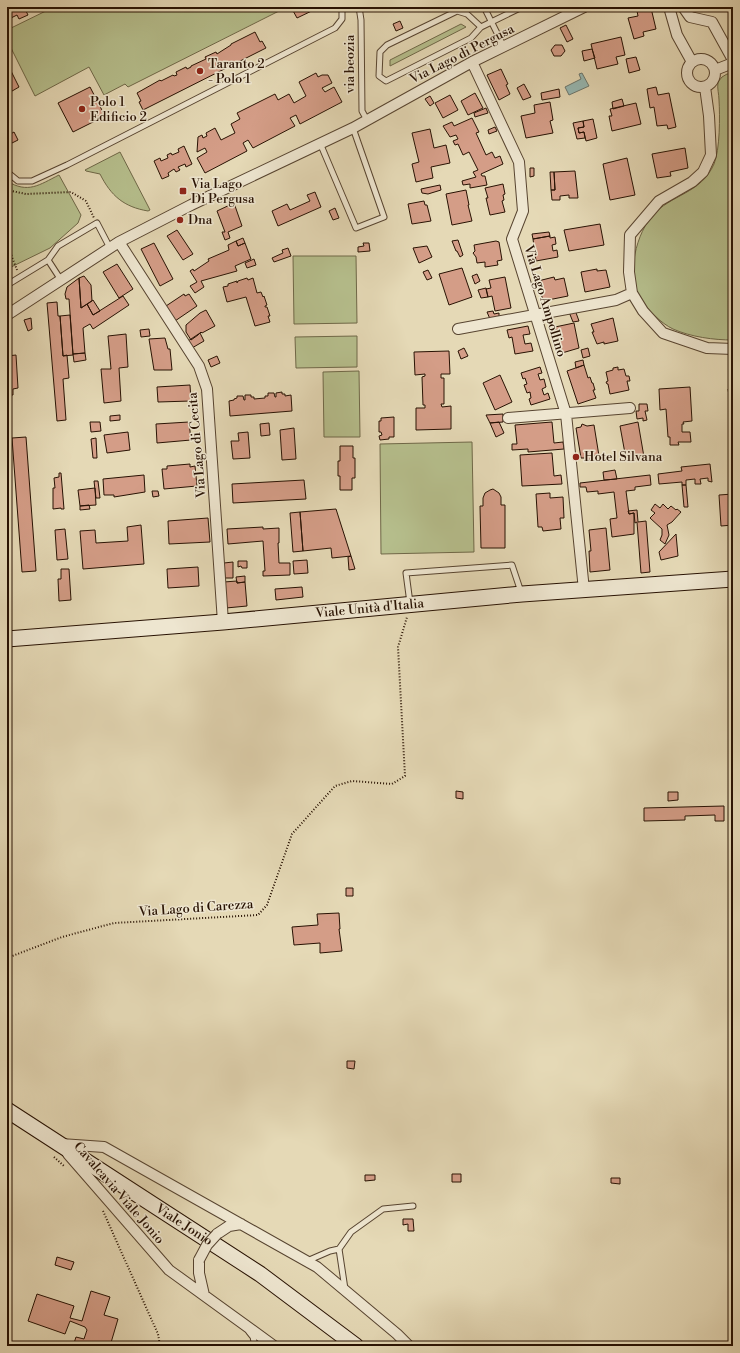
<svg xmlns="http://www.w3.org/2000/svg" width="740" height="1353" viewBox="0 0 740 1353" font-family="'Libre Bodoni',serif">
	<style>
		.green { fill: #b6bf8d; stroke: #6f6848 }
		.water { fill: #97b9b4; stroke: #6b766d }
		.building { fill: #d49d87; stroke: #281203 }
		.lines { fill: none; stroke-linecap: round; stroke-linejoin: round }
		.lane-casing { stroke: #574430; stroke-width: 7 }
		.street-casing { stroke: #574430; stroke-width: 12 }
		.secondary-casing { stroke: #281203; stroke-width: 17 }
		.path { stroke: #281203; stroke-width: 2; stroke-dasharray: 1 2; stroke-linecap: butt }
		.lane { stroke: #eee6d0; stroke-width: 5 }
		.street { stroke: #eee6d0; stroke-width: 10 }
		.secondary { stroke: #eee6d0; stroke-width: 15 }
		.street-bridge-casing { stroke: #574430; stroke-width: 12; stroke-linecap: butt }
		.street-bridge { stroke: #eee6d0; stroke-width: 10 }
		.poi-dot { fill: #8f2418; stroke: #eee6d0; stroke-width: 1.5 }
		.labels { text-anchor: middle; dominant-baseline: central; stroke-width: 3; stroke-linejoin: round; paint-order: stroke }
		.street-label { font-size: 13px; fill: #281203; stroke: #eee6d0 }
		.poi-label { font-size: 13px; fill: #281203; stroke: #eee6d0; text-anchor: start }
	</style>
	<rect width="100%" height="100%" fill="#e5d9b6"/>
	<filter id="stains"><feTurbulence type="fractalNoise" baseFrequency=".005" numOctaves="4"/><feColorMatrix values="0 0 0 0 .2 0 0 0 0 .09 0 0 0 0 .02 0 0 0 .5 -.17"/></filter>
	<radialGradient id="worn" r=".72"><stop offset=".6" stop-color="#630" stop-opacity="0"/><stop offset="1" stop-color="#630" stop-opacity=".3"/></radialGradient>
	<path class="green" d="M54,7h226l1,3 -153,77 -3,-3 -21,11 -15,-28 -54,29 -28,-56v-10z
		M461,24l5,3 -76,39v-6l2,-1z
		M727,74h6v266c-19,0 -42,-3 -60,-11 -11,-5 -28,-21 -34,-33 -6,-10 -6,-24 -5,-36 2,-15 8,-32 18,-44 19,-22 49,-22 62,-52 6,-14 6,-48 5,-64 0,-6 -2,-11 -1,-18l4,-5z
		M120,152l28,54 2,4 -2,1c-24,-4 -37,-15 -48,-37l-14,-3 -1,-1z
		M59,175l22,40 -3,8 -28,25 -43,21v-88c21,13 32,4 52,-6z
		M293,256h63l1,67 -63,1z
		M357,336v31l-61,1 -1,-31z
		M359,371l1,66h-36l-1,-65z
		M472,442l2,110 -93,2 -1,-110z"/>
	<path class="water" d="M582,73l7,13 -20,9 -4,-8 16,-8 -2,-5z"/>
	<path class="building" d="M7,7h23l-4,4 2,4 -9,4 -2,-4 -10,5z
		M291,7h29l-23,11z
		M651,8l5,21 -13,3 1,4 -10,3 -6,-21 10,-2 -1,-5z
		M400,21l3,7 -7,3 -3,-7z
		M566,25l7,14 -6,3 -7,-14z
		M255,32l5,10 2,-1 4,7 -123,62 -4,-8 2,-1 -4,-8 23,-13 1,1 12,-6 1,1 3,-1 -1,-3 10,-5 1,2 4,-2v-1l15,-7 -1,-2 11,-5 1,2 3,-2 11,-7v-1z
		M621,37l4,18 -9,2 2,7 -21,5 -6,-25z
		M555,45h7l3,6 -4,5h-7l-3,-6z
		M592,49l3,9 -11,3 -2,-10z
		M636,57l4,13 -11,3 -3,-14z
		M7,63l12,24 -12,7z
		M501,69l7,15 -2,1 4,9 -11,6 -12,-25z
		M316,73l2,4 4,-2h6l4,8 -10,5 3,4 9,-5 8,15 -42,22 -4,-9 -6,3 5,8 -42,22 -5,-8 -5,3 4,8 -42,22 -8,-15 10,-6 -2,-4 -8,4 1,-15 4,-2 1,3 4,-2 -1,-3 9,-5 6,12 14,-7 -4,-9 9,-5 -3,-6 38,-19 3,6 11,-6 5,9 12,-7 -7,-14z
		M524,84l7,13 -8,3 -6,-12z
		M90,87l15,29 -32,16 -15,-29z
		M656,87l2,8 11,-2 7,34 -8,2 -1,-4 -10,1 -3,-19 -4,1 -3,-19z
		M559,89l1,8 -18,3 -1,-7z
		M475,93l8,15 -15,7 -7,-14z
		M450,95l8,15 -15,8 -8,-15z
		M430,96l4,7 -4,3 -5,-7z
		M622,99l2,7 -11,3 -1,-7z
		M550,102l3,18 -3,1 3,12 -27,5 -5,-22 14,-3 -1,-8z
		M636,103l5,21 -29,7 -3,-15h3l-2,-7z
		M486,108l2,5 -13,4 -1,-4z
		M472,118l7,14 -3,1 10,22 6,-3 3,6 5,-2 3,8 -22,10 1,2h3l2,9 -17,3v-4l-7,1 -1,-4 14,-4 -3,-5 5,-2 -9,-18 -6,3 -5,-11 -3,1 -2,-4 5,-2 -2,-4 -6,2 -7,-11 9,-4 2,4z
		M593,119l4,19 -11,3 -2,-9 -5,1 -1,-5 6,-1 -1,-6z
		M583,121l1,6 -6,1 1,5 5,-1 1,6 -8,1 -4,-16z
		M495,127l2,4 -8,3 -1,-4z
		M430,129l4,19 12,-3 4,18 -19,4 2,11 -17,4 -4,-18 7,-2 -7,-29z
		M14,132l4,8 -8,4 -3,-8z
		M184,146l8,18 -6,3 -1,-3 -7,3 2,3 -4,2 -2,-3 -6,4 1,3 -7,3 -8,-18 6,-3 1,3 7,-3 -1,-3 4,-2 1,2 7,-3 -1,-3z
		M685,148l3,20 -18,4 1,4 -14,2 -5,-24z
		M627,158l8,37 -25,5 -7,-36z
		M530,168h4v8l-4,1z
		M575,171l3,27h-9v-3l-9,1v4h-8l-1,-10h4l-1,-18z
		M550,172h4l1,18h-4z
		M503,184l2,10 -2,1 1,5 -2,1 3,11 -15,3 -4,-17h2l-3,-10z
		M440,185l1,5 -13,4 -6,-1 -1,-4z
		M466,190l3,15h-1l4,16 -20,4 -6,-31z
		M315,192l6,15 -43,19 -6,-15 15,-7 3,6 20,-9 -3,-6z
		M424,201l1,4h2l4,16 -19,3 -4,-20z
		M234,203l8,23 -14,6 2,6 -5,2 -3,-8h3l-8,-21z
		M335,208l4,10 -6,2 -4,-9z
		M600,224l4,21 -35,6 -5,-21z
		M177,230l16,24 -10,6 -16,-24z
		M549,232l1,4 -17,3 -1,-5z
		M550,236v2l5,-1 1,7 -4,1 1,6 4,-1 1,7 -22,4 -3,-22z
		M243,238l2,5 -7,3 -2,-5z
		M458,240l5,15 -3,2 -3,-6h-1l-4,-10z
		M236,241l2,5 7,-3 6,16 -16,7 2,5 -36,10 3,6 -9,6 -5,-7 7,-4 -7,-11 3,-2 1,2 15,-10 -1,-2 21,-9 -1,-5z
		M496,241l3,1 3,18 -5,1 1,4 -13,2v-5l-8,1 -1,-6 -3,-4 2,-2 -1,-6z
		M154,243l19,36 -13,7 -19,-37z
		M363,243h6l1,8 -12,1v-5l6,-1z
		M427,246l5,11 -13,6 -6,-15z
		M288,248l3,8 -17,6 -2,-4 11,-5 -1,-3z
		M254,259l2,6 -9,3 -2,-5z
		M117,264l16,25 -14,9 -16,-26z
		M462,268l10,29 -23,8 -10,-31z
		M597,269v2l9,-1 4,17 -25,5 -4,-20z
		M428,270l4,8 -5,2 -4,-8z
		M477,274l3,7 -5,3 -3,-8z
		M84,276l7,9 1,16 -11,7 -2,-30z
		M505,277l6,31 -16,3 -3,-15 -4,1 -2,-8 5,-1 -2,-8z
		M554,277l1,3 9,-2 4,18 -25,5 -5,-20z
		M79,278l2,30 6,-4 6,11 30,-19 6,9 -36,24 -3,-5 -7,4 2,25 -12,1 -4,-55h-3l-1,-5 2,-7z
		M247,278l1,2 5,-2 4,15 4,-1 2,5 1,-1 3,9 -2,1v1h2l3,9h-2l2,6 -15,4 -9,-29 -19,5 -4,-15 5,-1v-2l9,-3v2l1,-2z
		M486,288l2,9 -7,1 -3,-8z
		M184,294l1,2 4,-2 8,12 -22,15 -9,-15z
		M93,300l7,11 -7,4 -6,-11z
		M57,302l1,14h2l3,40 4,-1 2,23 -6,1 3,41 -9,1 -10,-118z
		M206,310l9,16 -13,7 -1,-1 -3,3 -7,5 -5,-8v-7l14,-12z
		M575,310l4,11 -6,1 -4,-10z
		M493,311l1,3 5,-1v4l-9,2 -3,-7z
		M70,315l3,40 -10,1 -3,-40z
		M31,318l1,11 -4,2 -4,-11z
		M613,318l5,23 -14,3v-2l-7,2 -5,-12h2l-3,-8z
		M574,323l5,25 -17,5 -7,-26z
		M528,326l2,8 -7,1 2,9 6,-1 2,8 -18,3 -3,-17 -3,1 -2,-8z
		M149,329l1,7 -9,1 -1,-7z
		M200,333l4,8 -12,7 -4,-7z
		M126,334l2,33 -9,1 2,33 -17,2 -3,-34h10l-3,-33z
		M165,338l3,11h2l2,21h-18l-5,-31z
		M464,348l4,8 -7,3 -3,-8z
		M588,348l2,8 -7,2 -2,-8z
		M449,351l1,23h-9v4h3v26h-3l1,3 9,-1v23l-35,1v-22h9v-3h-2l-1,-28 3,-1v-2l-10,1 -1,-23z
		M85,353l1,7 -12,2 -1,-8z
		M16,355l2,33 -5,1v6h-6v-39z
		M217,356l3,7 -9,4 -3,-7z
		M583,360l1,5 -8,3 -1,-6z
		M584,365l4,13 2,-1 2,6h1l2,7h-2l3,8 -18,6 -11,-33z
		M540,367l2,6 -4,1 2,6 4,-1 2,8 -4,2 2,6 4,-2 2,6 -19,6 -2,-6 2,-1 -1,-6 -3,1 -3,-8 3,-1 -2,-6 -2,1 -2,-6z
		M618,367v3l6,-1 2,7h3l1,5h-3l2,9 -19,4 -2,-10h-1l-1,-2 2,-1 -2,-9 7,-2v-2z
		M500,375l12,27 -17,8 -12,-27z
		M730,384h3v19h-3l-2,-14h2z
		M190,385l1,16 -33,1 -1,-15z
		M690,387l2,34 -9,1 1,2h-2v8h8l1,10h-13l1,3h-9v-8h-2l-2,-28 -6,1 -1,-21z
		M282,392v2h3v2l6,-1 1,16 -62,5 -1,-15 5,-1v-1l3,-1v-2h6l1,4h1v-5h6v2h3v2l11,-1v-2h3v-3h6l1,4h1v-4z
		M639,404h8l1,7h-3l2,9 -4,1v-3l-6,1 -1,-8h3z
		M503,414v8l-13,1 -4,-8z
		M120,415v5l-10,1v-5z
		M394,417v20h-5v2l-9,1 -1,-4 3,-1 -1,-3h-2v-11h2v-3z
		M90,422h10l1,9 -10,1z
		M189,422l2,18 -34,3 -1,-19z
		M499,422l5,11 -8,4 -6,-14z
		M552,422l2,21 9,-1 1,7 -36,3v-3l-16,1v-6h5l-2,-19z
		M638,422l6,35 -18,2 -6,-33z
		M269,423l1,12 -9,1 -1,-12z
		M582,424l5,2 7,-1 5,31h-7l-3,4 -3,-2h-5l-5,-30 5,-1z
		M294,428l2,31 -14,1 -2,-30z
		M128,432l2,18 -23,3 -3,-18z
		M248,432l2,26 -17,1 -2,-18h8l-1,-8z
		M26,437l10,134 -14,1 -10,-134z
		M96,438l1,20h-4l-2,-19z
		M340,446h13v12h2v20h-3v12h-12v-14h-2v-15h2z
		M552,453l2,23 7,-1 1,9 -40,2 -2,-31z
		M190,464v3l5,-1 2,20 -33,3 -2,-20h5v-3z
		M710,464l2,18 -4,-1v-3l-8,1 1,5h-6v-5l-9,1v5h-4v-3l-23,2 -1,-10 24,-3 -1,-4z
		M615,470l2,9 -13,1 -1,-8z
		M59,473h2l3,36h-3v-1l-8,1v-21h2l-1,-10 5,-1z
		M144,475l1,17 -31,5v-2h-10l-1,-16z
		M650,475l1,10 -16,2v3l-9,1 3,23 5,-1v21l-22,3 -2,-18 7,-1 -3,-26 -16,2v-3l-11,1 -1,-5h-6v-4z
		M304,480l2,19 -73,4 -1,-19z
		M94,481h4l2,17h-4z
		M682,485h4l2,22h-4z
		M95,488l1,17 -16,1 -2,-16z
		M493,489l6,4 2,4v8h4v43h-24l-1,-42h3v-8l2,-5 5,-3z
		M152,491h6l1,5 -6,1z
		M550,493v5l13,-1 1,21h-4l1,11 -18,2 -1,-4h-4l-2,-33z
		M733,494v31l-12,1 -2,-31z
		M655,504l5,4 3,-4 5,5 3,-3 5,4 1,-1 4,3 -9,10 -5,3 2,10 -4,9 -5,-4 2,-5v-6l-12,-11 5,-5 -4,-3z
		M89,505l1,4 -10,1v-4z
		M336,509l15,47 -19,2 -1,-10 -28,3 -3,-39z
		M637,510l1,12 8,-1 4,51 -9,1 -4,-51 -2,1 -1,-10 -5,1 -1,-3z
		M300,512l3,39 -10,1 -3,-39z
		M208,518l2,24 -41,2 -1,-23z
		M141,525l3,39 -61,5 -3,-38 15,-1 1,13 32,-2 -1,-14z
		M263,527v2l16,-1v15h-1l1,20h11v12l-27,1v-5h2l-2,-30 -35,3 -1,-15z
		M606,528l4,42 -20,2 -1,-21h2l-2,-21z
		M65,529l3,30 -11,1 -2,-30z
		M676,534l2,22 -17,4 -2,-8z
		M351,556l4,13 -6,1 -1,-13z
		M307,560l1,13 -14,1 -1,-13z
		M238,561h9v7h-5l-1,-2 -3,1z
		M233,562v16h-8l-1,-15z
		M198,567l1,19 -31,2 -1,-19z
		M61,569h8l2,31 -12,1 -1,-22h3z
		M245,576v6l-8,1 -1,-6z
		M237,581v2l8,-1 2,24 -21,2 -2,-26z
		M302,587l1,10 -27,3 -1,-11z
		M456,791l7,1v7l-7,-1z
		M668,792h10v8l-10,1z
		M724,806v15h-9v-6l-30,1v4l-41,1v-13z
		M346,888h7v8h-7z
		M339,913l1,16h-1l3,22 -22,2v-10l-26,2 -2,-18 26,-2 -1,-11z
		M347,1061h8l-1,8 -7,-1z
		M452,1174h9v8h-9z
		M365,1175h10v5l-10,1z
		M611,1178h9v6l-9,-1z
		M403,1219h10l1,12h-6v-7l-5,1z
		M57,1257l17,5 -3,8 -16,-5z
		M91,1291l19,6 -6,18 14,4 -8,27 -14,-3 -1,3h-22l3,-9 8,2 3,-9 -2,-3 -15,-6 -5,13 -37,-13 9,-27 37,12 -4,12 12,3z"/>
	<g class="lines">
		<defs>
			<path id="lane" d="M359,7l2,13 1,91 5,9
				M484,7l20,40
				M457,11l10,3 14,13 -10,11 -85,43 -7,-5 1,-24 7,-7z
				M481,27l41,-20
				M320,143l36,85 28,-11 -31,-89
				M7,172l11,9h14l35,-16 268,-137 7,-9v-12
				M48,260l13,20
				M7,285l41,-25 10,-14 39,-23 13,25
				M410,603l-4,-30 106,-8 9,27
				M339,1249l6,40
				M307,1261l23,-10 9,-2 12,-17 32,-23 30,-3
				M249,1332l4,5 2,9
				M7,1344v2"/>
			<path id="street" d="M669,7l8,28 15,27
				M683,7l7,10 22,5 21,38
				M687 73a14 14 0 1 1 28 0a14 14 0 1 1-28 0Z
				M472,62l47,100 4,49 -11,28 54,175 18,176
				M715,70l18,-7
				M705,87l4,29 2,39 -8,17 -11,10 -33,19 -29,34 -1,37 3,21 11,18 20,22 44,15 26,1
				M119,242l80,124 8,23 16,233
				M7,315l112,-73 72,-37 162,-77 119,-66 112,-55
				M458,329l158,-29 16,-7
				M508,418l122,-10
				M61,1144l43,3 213,120 80,67 12,12
				M68,1154l101,116 105,76
				M217,1234l12,-8 12,-2
				M199,1260v13l5,22"/>
			<g id="secondary">
				<path id="s1" d="M7,639l216,-17 299,-28 211,-15"/>
				<path id="s2" d="M7,1110l253,164 96,72"/>
			</g>
		</defs>
		<use href="#lane" class="lane-casing"/>
		<use href="#street" class="street-casing"/>
		<use href="#secondary" class="secondary-casing"/>
		<path class="path" d="M7,190l19,4 45,-2 15,9 8,17
			M7,244l10,26
			M7,958l55,-21 52,-14 144,-8 9,-10 25,-71 43,-48 17,-5 40,3 13,-8 -7,-129 9,-30
			M54,1157l10,9
			M103,1211l55,123 2,12"/>
		<use href="#lane" class="lane"/>
		<use href="#street" class="street"/>
		<use href="#secondary" class="secondary"/>
		<defs>
			<path id="street-bridge" d="M199,1260l8,-15 10,-11"/>
		</defs>
		<use href="#street-bridge" class="street-bridge-casing"/>
		<use href="#street-bridge" class="street-bridge"/>
	</g>
	<g class="poi-dot">
		<circle cx="200" cy="71" r="4"/>
		<circle cx="82" cy="109" r="4"/>
		<rect x="179" y="187" width="8" height="8" rx="2"/>
		<circle cx="180" cy="220" r="4"/>
		<circle cx="576" cy="457" r="4"/>
	</g>
	<g class="labels">
		<g class="street-label">
			<text transform="translate(462 54) rotate(-27)">Via Lago di Pergusa</text>
			<text transform="translate(350 64) rotate(-90)">via beozia</text>
			<text transform="translate(545 301) rotate(73)">Via Lago Ampollino</text>
			<text transform="translate(197 445) rotate(-95)">Via Lago di Cecita</text>
			<text stroke="none"><textPath href="#s1" startOffset="364">Viale Unità d'Italia</textPath></text>
			<text transform="translate(196 908) rotate(-4)">Via Lago di Carezza</text>
			<text transform="translate(119 1193) rotate(49)">Cavalcavia Viale Jonio</text>
			<text stroke="none"><textPath href="#s2" startOffset="211">Viale Jonio</textPath></text>
		</g>
		<g class="poi-label">
			<text x="208" y="64">Taranto 2<tspan x="208" dy="15">- Polo 1</tspan></text>
			<text x="90" y="102">Polo 1<tspan x="90" dy="15">Edificio 2</tspan></text>
			<text x="191" y="184">Via Lago<tspan x="191" dy="15">Di Pergusa</tspan></text>
			<text x="188" y="220">Dna</text>
			<text x="584" y="457">Hotel Silvana</text>
		</g>
	</g>
	<rect width="740" height="1353" fill="none" stroke="#e5d9b6" stroke-width="24"/>
	<rect x="8" y="8" width="724" height="1337" fill="none" stroke="#281203" stroke-width="2"/>
	<rect x="12" y="12" width="716" height="1329" fill="none" stroke="#281203"/>
	<rect width="100%" height="100%" filter="url(#stains)"/>
	<rect width="100%" height="100%" fill="url(#worn)"/>
</svg>
